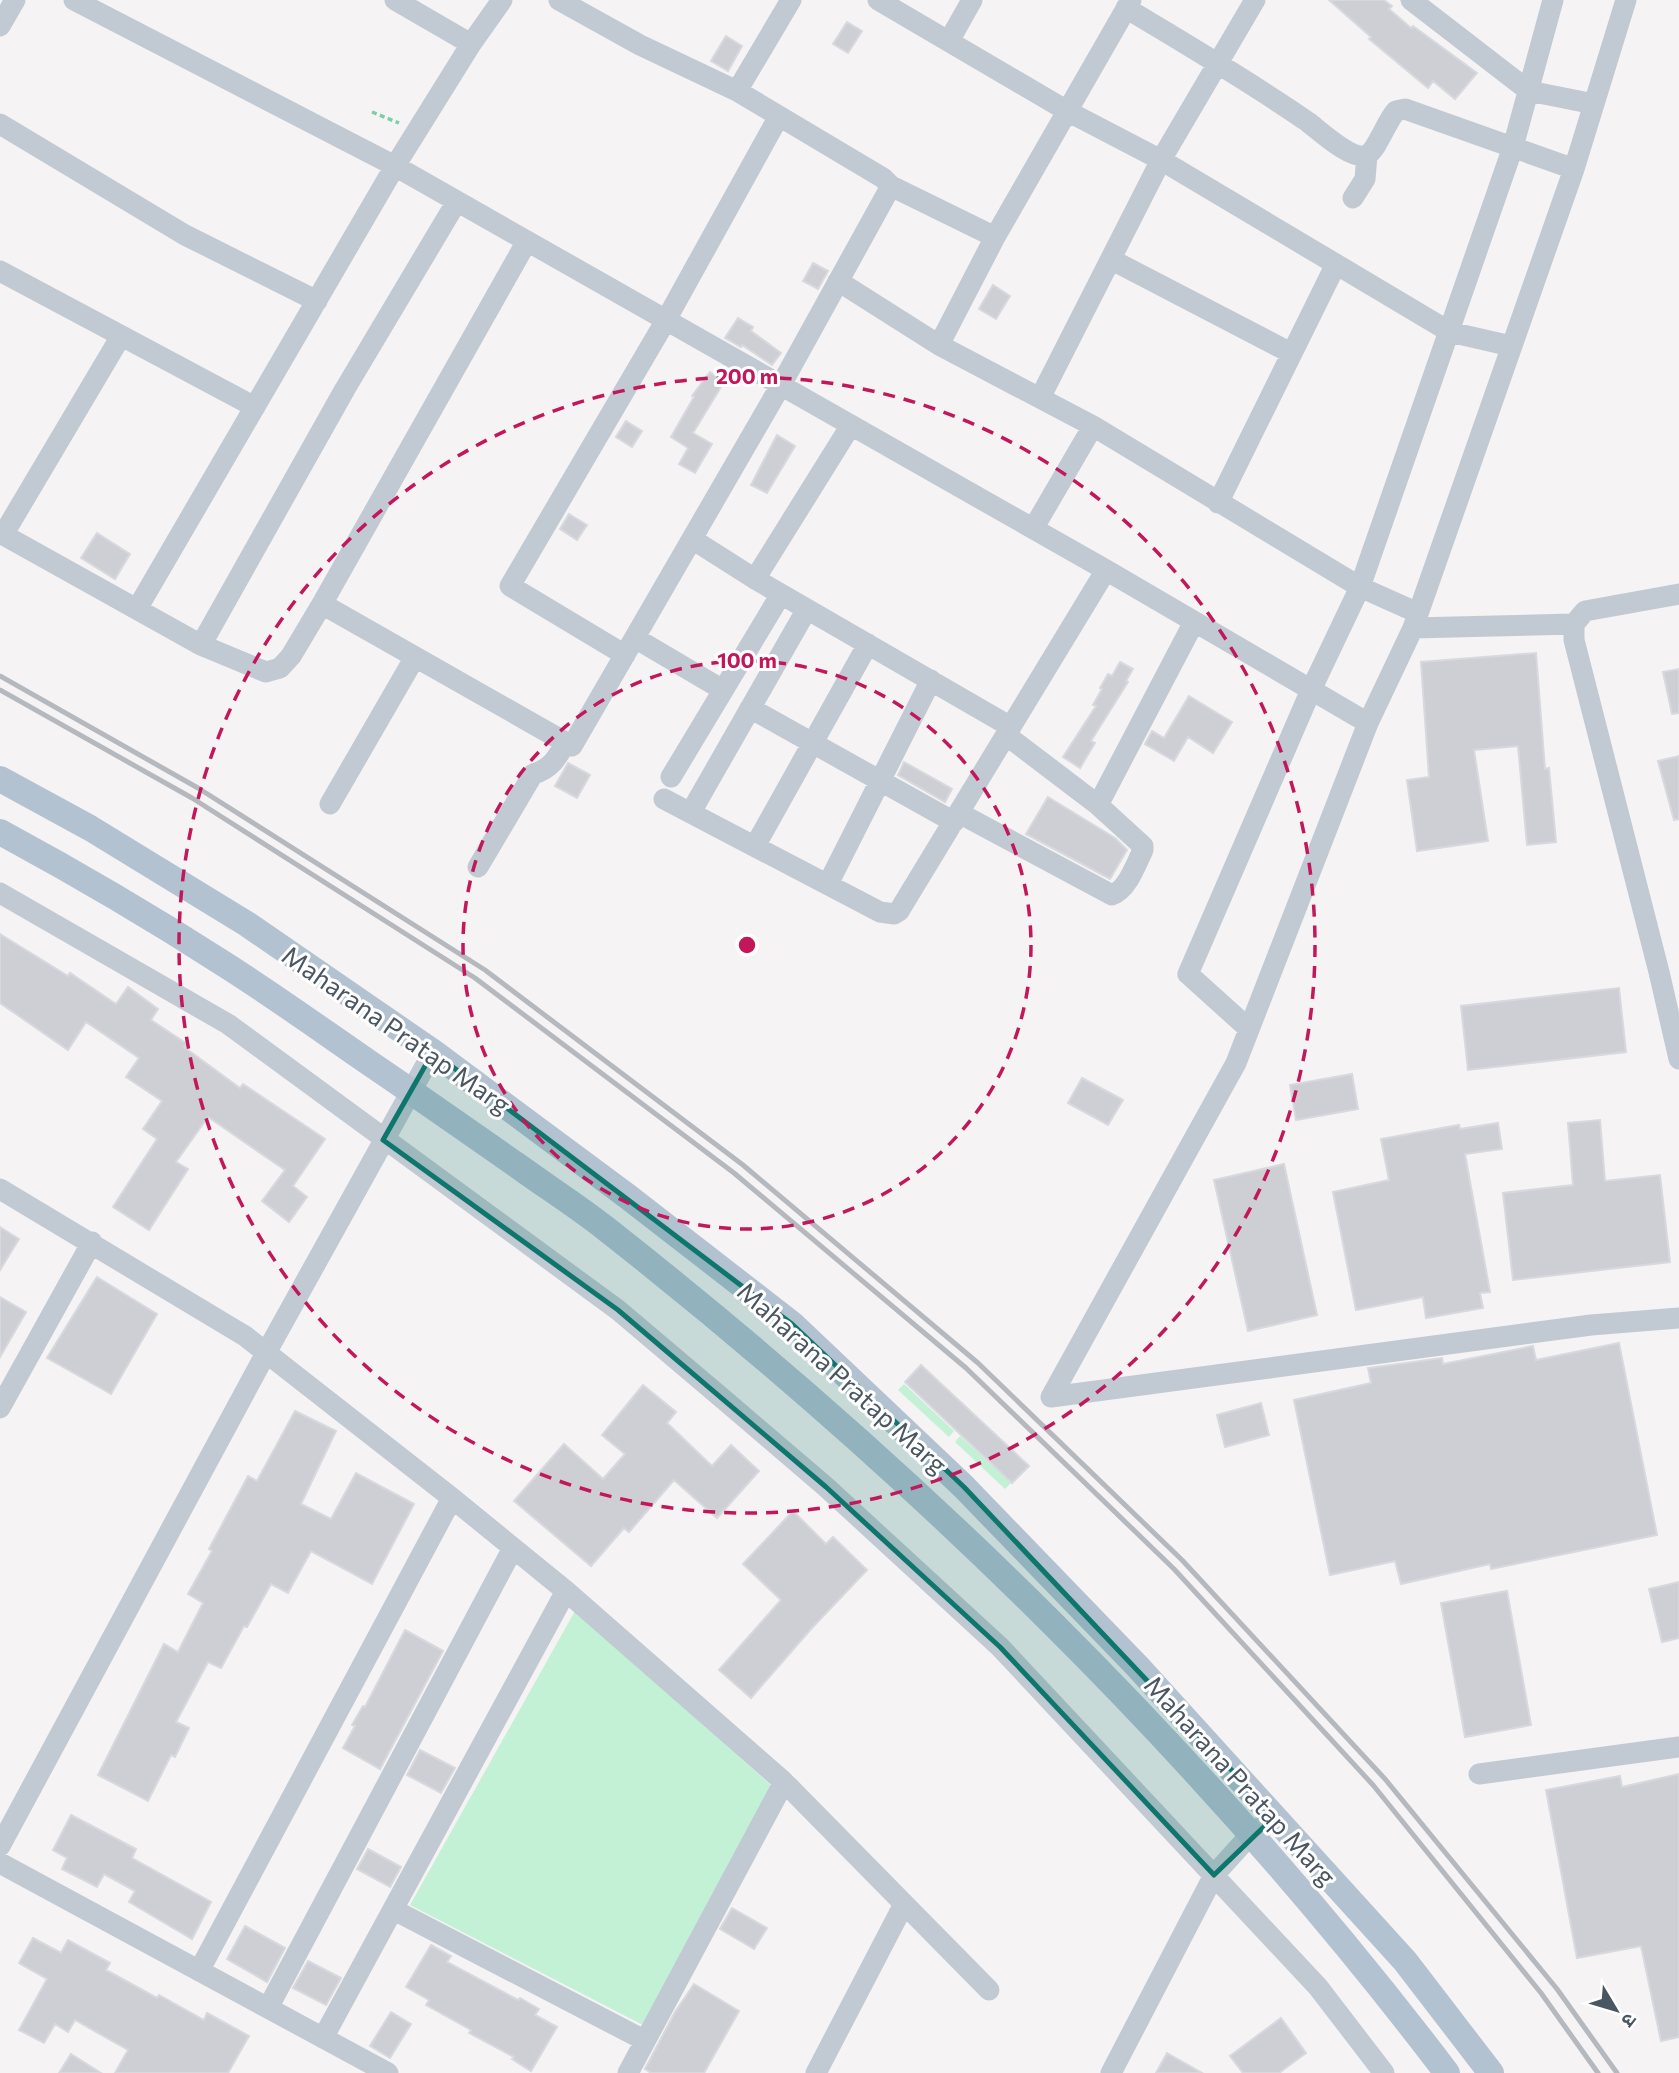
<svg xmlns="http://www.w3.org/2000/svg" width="1679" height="2073" viewBox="0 0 1679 2073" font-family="Commissioner,'Noto Sans Devanagari',sans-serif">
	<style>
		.green { fill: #c3f1d5 }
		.building { fill: #cdcfd5; stroke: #d7d9de; stroke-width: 2 }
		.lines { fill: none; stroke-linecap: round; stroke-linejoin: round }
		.path { stroke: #7ad0a6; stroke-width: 3.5; stroke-dasharray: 5 3.5; stroke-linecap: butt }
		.minor { stroke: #c1cad2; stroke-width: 21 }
		.major { stroke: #b3c2d1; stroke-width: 26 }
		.rail { stroke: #b5b8bd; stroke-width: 5 }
		.marked { fill: #0f766e; fill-opacity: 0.2; stroke: #0f766e; stroke-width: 5; stroke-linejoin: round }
		.ring { fill: none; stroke: #c2185b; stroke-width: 3.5; stroke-dasharray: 12 9 }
		.labels { text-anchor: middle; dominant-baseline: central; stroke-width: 6; stroke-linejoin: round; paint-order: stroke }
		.street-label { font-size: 26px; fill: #4a5661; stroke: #fff }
		.centre { fill: #c2185b; stroke: #fff; stroke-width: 3.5 }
		.ring-label { font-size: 21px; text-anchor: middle; font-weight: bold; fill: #c2185b; stroke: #fff; stroke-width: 6; stroke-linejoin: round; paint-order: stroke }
	</style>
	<rect width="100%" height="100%" fill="#f5f3f3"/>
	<path class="green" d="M904,1384l50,47 -5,6 -51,-47z
		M960,1436l51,47 -6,6 -50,-47z
		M575,1611l199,177 -131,237 -233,-120z"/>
	<path class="building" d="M1329,0h55l8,6 -3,3 22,19 2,-2 64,47 -22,26 -22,-18 -5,7 -59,-49 2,-2z
		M847,22l15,9 -14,22 -15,-9z
		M726,36l16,10 -14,25 -17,-10z
		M813,263l15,8 -10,18 -15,-8z
		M993,285l17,11 -14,23 -17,-10z
		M738,318l15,9 -2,4 30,22 -9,12 -30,-20 -1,2 -16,-9z
		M710,372l14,10 -31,51 19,11 -17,29 -16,-9 9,-16 -17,-11 23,-40 -2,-1z
		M626,421l16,10 -10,16 -16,-10z
		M777,435l18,11 -28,47 -16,-8z
		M569,514l18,11 -10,15 -17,-11z
		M97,533l33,21 -15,25 -34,-21z
		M1536,653l9,116 4,-1 7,74 -29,3 -9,-99 -44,4 14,91 -71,10 -10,-71 22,-3 -8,-115z
		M1120,662l13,7 -7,12 2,1 -37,59 4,2 -15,25 -17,-11 33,-51 -3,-1 9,-16 -2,-1 8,-14 4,2z
		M1679,669v44l-7,1 -9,-42z
		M1189,696l43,26 -19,31 -25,-16 -14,24 -29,-17 7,-13 12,7z
		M1679,756v63l-5,1 -16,-59z
		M904,762l48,27 -7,13 -47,-27z
		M568,763l22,12 -13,23 -22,-12z
		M1048,797l67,41 12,12 -17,29 -84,-45z
		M0,934l68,42 2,-3 46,31 12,-17 30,22 -7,11 36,24 -3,3 56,41 3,-4 82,55 -32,47 14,11 -18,25 -27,-21 23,-31 -77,-53 -32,45 12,7 -39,61 -36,-23 44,-68 -14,-10 19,-28 -36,-24 13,-19 -53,-36 -18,28 -68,-47z
		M1619,988l7,64 -158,18 -7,-64z
		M1352,1074l6,35 -62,11 -6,-35z
		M1082,1078l41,22 -15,25 -40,-22z
		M1600,1120l5,61 55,-6 10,87 -157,18 -10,-87 70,-8 -5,-62z
		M1498,1123l4,26 -37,5 25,138 -10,1 3,15 -57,10 -3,-21 -67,13 -23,-118 56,-12 -8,-41 78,-14 1,4z
		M1284,1164l33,151 -69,16 -34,-151z
		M0,1227l19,12 -19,31z
		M97,1277l60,37 -46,80 -64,-36z
		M0,1297l26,15 -26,45z
		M1619,1343l38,192 -166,34 -1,-5 -89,20 -6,-23 -65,14 -36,-175 77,-17 -3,-15 74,-10 1,6 90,-18 3,14z
		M921,1365l108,101 -17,17 -107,-101z
		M643,1385l33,27 -9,11 45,43 19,-21 28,26 -42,47 -43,-38 -45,52 -5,-4 -33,38 -77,-65 50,-57 39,35 22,-25 -23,-19z
		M1261,1403l8,32 -44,12 -8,-32z
		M295,1411l41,20 -35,73 30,15 25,-46 58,31 -42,80 -61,-33 -23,42 -17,-9 -24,43 -3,-1 -23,42 -13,-6 -32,60 13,6 -14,29 -4,-2 -23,46 -50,-26 66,-131 14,8 25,-49 -15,-9 24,-43 -3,-2 39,-73 9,5z
		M793,1511l33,33 7,-7 34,33 -56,59 -60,69 -32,-28 62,-70 -38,-36z
		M1679,1582v56l-17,4 -13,-53z
		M1507,1591l24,134 -66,12 -24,-134z
		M405,1630l38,21 -63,118 -37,-21 12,-22 -3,-1 11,-19 2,1z
		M420,1750l35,18 -14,25 -34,-18z
		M1679,1774v263l-18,4 -20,-95 -64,12 -31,-168 74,-14 2,11z
		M71,1815l65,34 -4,9 79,44 -19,37 -63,-37 6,-11 -31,-17 -7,13 -35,-18 5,-11 -14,-8z
		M368,1849l33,18 -11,20 -33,-18z
		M732,1908l35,20 -13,21 -34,-20z
		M245,1926l40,22 -18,34 -40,-23z
		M33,1938l28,15 7,-13 42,23 -4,7 51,28 2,-3 45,25 3,-7 42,23 -21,37h-113l13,-23 -53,-30 -7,12 -13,-8 -11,19 -25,-13 28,-51 -28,-16z
		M431,1945l20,11 -4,6 71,38 2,-2 19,11 -4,6 22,12 -26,44 -19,-12 2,-2 -45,-24 2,-3 -45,-25 3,-5 -23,-13z
		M308,1961l33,17 -15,27 -33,-17z
		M694,1984l45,27 -35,62h-53l-6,-4 30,-57z
		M391,2012l20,12 -21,34 -20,-12z
		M1281,2018l25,35 -27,20h-36l-13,-17z
		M1167,2053l35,20h-46z
		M71,2054l30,19h-42z"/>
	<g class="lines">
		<path class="path" d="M372,112l27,11"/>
		<path class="minor" d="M74,0l321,166 711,404 262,153
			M395,0l76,44
			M878,0l191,112 92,48 289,172 61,14
			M1411,0l118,91 65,13
			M1126,8c61,37 123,73 182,114 12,9 44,39 59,33 10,-5 20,-35 29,-44l9,-2 169,60
			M0,26l15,-26
			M949,41l23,-41
			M737,91l54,-91
			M0,124l185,111 132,66
			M891,186l104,51
			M1353,198l12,-19 2,-24
			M1112,260l179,93
			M0,271l255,136
			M838,281l101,64 154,81 267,161 58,26
			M939,345l56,-108 136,-237
			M1040,398l121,-238 94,-160
			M1218,503l118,-239
			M1033,529l60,-103
			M0,533l201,112 65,27 14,-4 11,-12 31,-52 205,-363
			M3,535l118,-199
			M692,539l63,40 256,148
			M755,579l96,-154
			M1679,594l-94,17 -11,13v16l85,332 20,87
			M322,604l250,142 209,-361 110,-199 -8,-8 -146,-87 -97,-46 -81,-45
			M137,609l258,-443 76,-122 31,-44
			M1413,628l161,-4
			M635,638l88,52
			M201,645l144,-256 112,-188
			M625,655l-115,-69 156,-266 113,-204
			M750,708l204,114
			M1006,735l92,70 96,-183
			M671,777l110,-183
			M664,799l216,113 14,2 5,-3 207,-341
			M330,804l85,-147
			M691,812l116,-203
			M959,813l153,82c16,-6 24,-31 31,-45v-4l-45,-41
			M755,846l113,-202
			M478,867l55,-93c18,-5 24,-16 33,-32
			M828,884l103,-204
			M0,893l228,131 390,286 111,94 97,83 174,160 318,340 66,86
			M1249,1029l-61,-55 123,-284 49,-103 153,-440 40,-147
			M0,1189l245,147 207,162 114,93 218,191 205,208
			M1051,1397l185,-334 132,-340 45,-95 161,-459 52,-169
			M1051,1397l540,-72 88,-7
			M0,1408l92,-166
			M1479,1774l200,-27
			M0,1846l266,-493 167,-301
			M0,1863l388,210
			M394,1910l250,130
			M199,1971l253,-473
			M268,2008l245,-460
			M323,2038l243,-447
			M628,2073l156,-291
			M816,2073l88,-169
			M1111,2073l103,-198 38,-42 10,-7"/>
		<path class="major" d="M0,779l90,49 157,96 186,128 194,144 165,128 172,163 174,180 267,294 86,112
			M0,832c76,41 151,85 224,132 49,31 96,65 144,98 50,34 100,69 150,104 29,21 59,40 87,62 312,245 602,529 842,845"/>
		<path class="rail" d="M0,676l198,112 287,182 258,195 235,198 204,197 203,219 172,210 60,84
			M0,690l192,108 283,180 259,195 232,195 208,201 199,216 168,208 57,80"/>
	</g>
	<path class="marked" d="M433,1052l359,272 172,163 311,329 -61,59 -214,-228 -174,-160 -208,-177 -235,-170z"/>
	<g class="ring">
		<circle cx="747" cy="945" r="284"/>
		<circle cx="747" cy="945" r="568"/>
	</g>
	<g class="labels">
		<g class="street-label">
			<text transform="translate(397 1029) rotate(35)">Maharana Pratap Marg</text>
			<text transform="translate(843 1377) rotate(42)">Maharana Pratap Marg</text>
			<text transform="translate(1241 1780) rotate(48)">Maharana Pratap Marg</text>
		</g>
	</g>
	<circle cx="747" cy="945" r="10" class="centre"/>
	<g class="ring-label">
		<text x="747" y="384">200 m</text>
		<text x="747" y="668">100 m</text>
	</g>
	<g transform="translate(1616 2010) rotate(128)" stroke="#ffffff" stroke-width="5" paint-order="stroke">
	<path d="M0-5L12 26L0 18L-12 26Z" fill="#4a5661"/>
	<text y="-10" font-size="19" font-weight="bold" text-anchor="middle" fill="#4a5661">उ</text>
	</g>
</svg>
